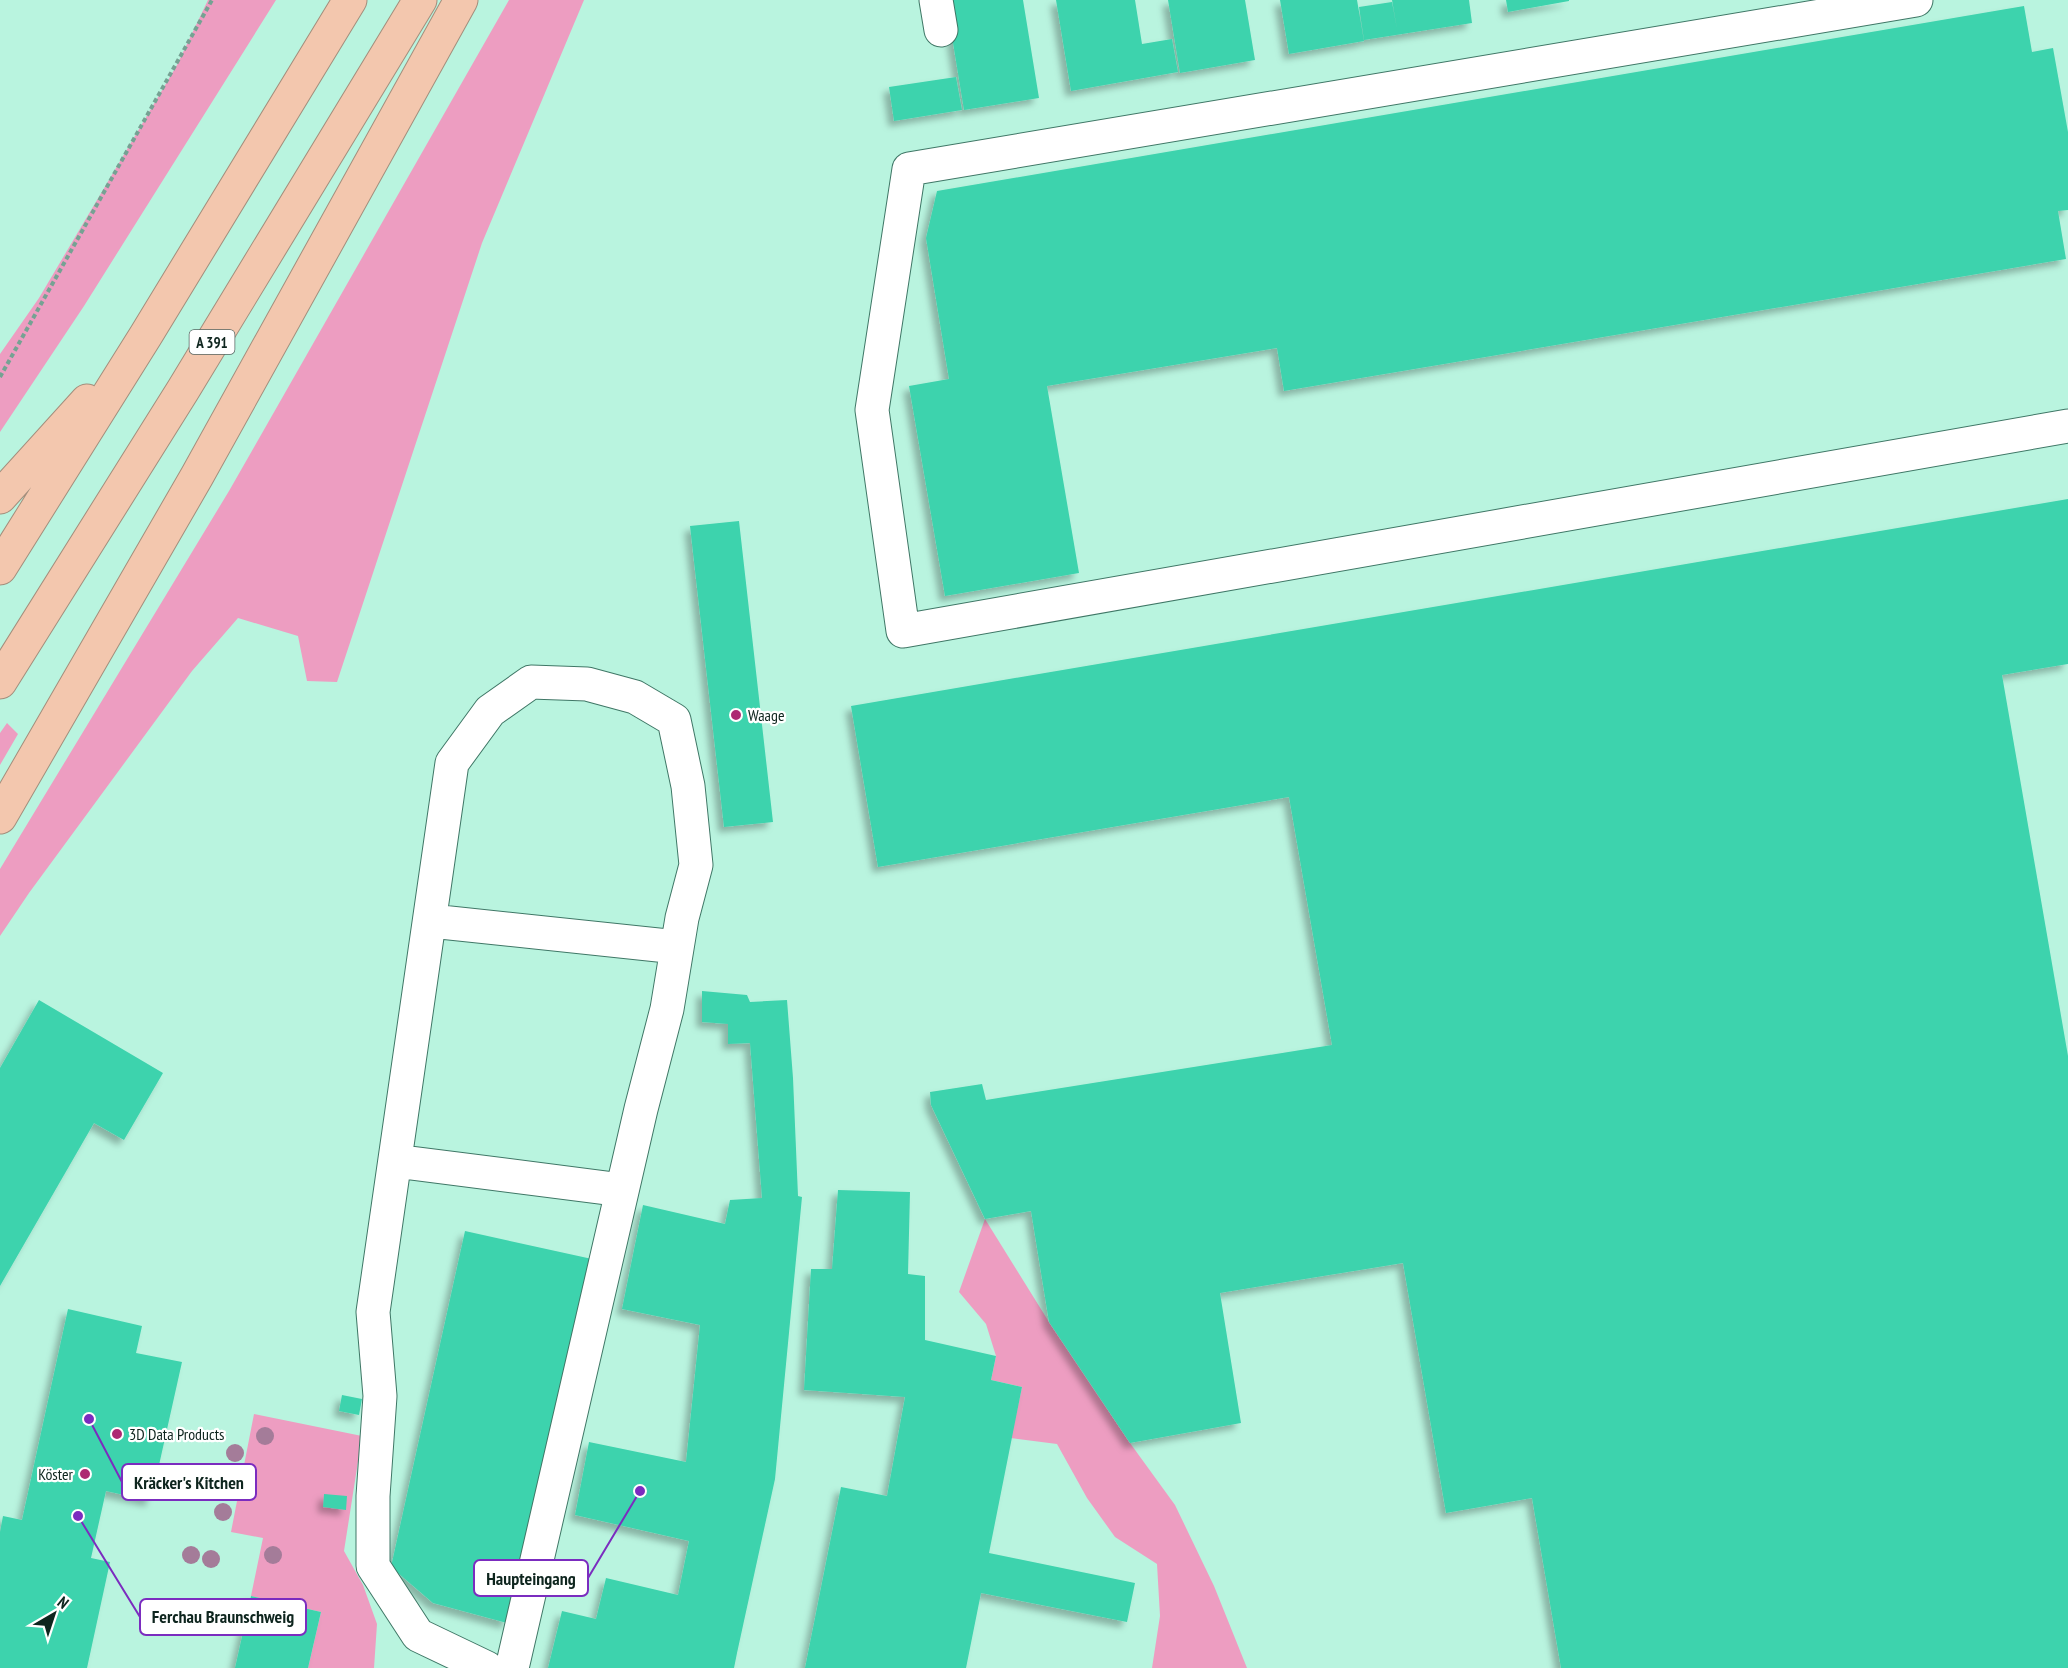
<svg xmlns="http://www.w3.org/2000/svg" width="2068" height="1668" viewBox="0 0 2068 1668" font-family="'PT Sans Narrow',sans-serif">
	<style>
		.green { fill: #ed9dc1 }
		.building { fill: #3ed3ad; filter: url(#shadow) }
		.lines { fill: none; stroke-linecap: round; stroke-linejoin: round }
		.minor-casing { stroke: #3f7766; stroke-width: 35 }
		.highway-casing { stroke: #a38e7c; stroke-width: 35 }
		.path { stroke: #75a293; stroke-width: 4; stroke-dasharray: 4.5 3; stroke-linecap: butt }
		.minor { stroke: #fff; stroke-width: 33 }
		.highway { stroke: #f3c7ae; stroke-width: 33 }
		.tree { fill: #a47c99 }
		.poi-dot { fill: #ad2972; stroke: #fff; stroke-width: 2 }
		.labels { text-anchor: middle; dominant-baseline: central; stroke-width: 4.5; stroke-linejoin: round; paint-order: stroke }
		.shield { fill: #fff; stroke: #566662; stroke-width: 1.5 }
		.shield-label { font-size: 15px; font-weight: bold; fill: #0e251e }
		.poi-label { font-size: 16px; fill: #0e251e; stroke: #fff; text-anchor: start }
		.leader { fill: none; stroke: #7b2cbf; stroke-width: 2 }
		.callout-dot { fill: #7b2cbf; stroke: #fff; stroke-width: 2 }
		.callout { fill: #fff; stroke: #7b2cbf; stroke-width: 2 }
		.callout-label { font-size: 18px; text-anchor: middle; font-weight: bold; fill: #0e251e }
	</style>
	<defs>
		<filter id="shadow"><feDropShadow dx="-5.5" dy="5.5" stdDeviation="3" flood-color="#0004"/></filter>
	</defs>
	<rect width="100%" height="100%" fill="#b9f4df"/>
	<path class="green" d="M208,0h68l-192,306 -84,126v-78l39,-56 138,-233z
		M509,0h75l-102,243 -145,439 -30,-1 -9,-45 -60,-18 -46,53 -163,222 -29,43v-67l229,-378z
		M7,723l11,11 -18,31v-32z
		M985,1219l64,103 81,121 45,62 39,81 33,82h-95l8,-52 -3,-52 -42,-27 -28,-39 -30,-54 -46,-6 11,-51 -31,-7 5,-24 -10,-32 -27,-32z
		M254,1414l108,22 -18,115 19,34 14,39 -3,44h-66l13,-56 -70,-16 12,-58 -32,-6z"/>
	<path class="building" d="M946,0h77l16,98 -75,12z
		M1056,0h79l7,44 30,-5 6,33 -107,19z
		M1168,0h77l10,60 -75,13z
		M1280,0h77l7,41 -75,13z
		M1392,0h77l3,23 -108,17 -5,-33 33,-5 5,27z
		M1506,0h63v1l-61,11z
		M2024,6l8,46 21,-4 15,84v78l-10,1 8,48 -782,132 -7,-43 -230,38 32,187 -134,23 -36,-210 40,-7 -23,-141 11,-47z
		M956,77l6,33 -68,11 -5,-34z
		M2068,499v165l-66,11 66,381v612h-507l-29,-170 -86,15 -43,-250 -183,30 21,130 -111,20 -81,-121 -18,-111 -46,8 -54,-114 -1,-13 52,-8 4,16 346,-55 -43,-248 -411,70 -27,-161z
		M739,521l34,301 -49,5 -34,-301z
		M702,991l45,4 3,7 37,-2 6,78 5,118 4,1 -27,282 -38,174 -3,15h-186l14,-57 34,8 10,-41 72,17 11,-54 -114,-26 14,-73 97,20 14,-137 -78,-16 21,-104 82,19 5,-24 32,-2 -12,-155 -22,1v-20l-26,-2z
		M39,1000l124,73 -39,67 -30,-17 -94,163v-218z
		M838,1190l72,2 -2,82 17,2v64l71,16 -5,24 31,7 -33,166 146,30 -8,39 -146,-29 -15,75h-161l36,-181 46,9 18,-99 -101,-7 7,-121h21z
		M465,1231l127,28 -85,364 -74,-20 -42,-36z
		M68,1309l74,17 -6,27 46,9 -31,139 -45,-10 -15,67 19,4 -23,106h-87v-136l3,-16 19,4z
		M342,1395l20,4 -3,16 -20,-4z
		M324,1494l23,2 -1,14 -23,-3z
		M251,1596l70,16 -13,56h-73z"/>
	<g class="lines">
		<defs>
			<path id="minor" d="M936,0l5,30
				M1916,0l-1007,169 -37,241 31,221 1165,-205
				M431,921l246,26
				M395,1161l227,29
				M487,1668l-69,-33 -45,-69v-70l7,-100 -7,-84 79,-549 38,-52 41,-29 56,2 48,13 39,23 14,66 8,79 -14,53 -15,91 -26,100 -129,559"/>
			<path id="highway" d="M0,497l87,-96
				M0,568l146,-233 204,-335
				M0,682l183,-292 237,-390
				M0,817l197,-341 264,-476"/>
		</defs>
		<use href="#minor" class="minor-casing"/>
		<use href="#highway" class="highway-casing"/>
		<path class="path" d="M0,377l212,-377"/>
		<use href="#minor" class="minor"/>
		<use href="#highway" class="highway"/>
	</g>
	<g class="tree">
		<circle cx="265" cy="1436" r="9"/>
		<circle cx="235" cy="1453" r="9"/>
		<circle cx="223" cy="1512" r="9"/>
		<circle cx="191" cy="1555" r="9"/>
		<circle cx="273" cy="1555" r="9"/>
		<circle cx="211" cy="1559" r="9"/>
	</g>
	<g class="poi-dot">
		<circle cx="736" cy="715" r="6"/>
		<circle cx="117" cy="1434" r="6"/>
		<circle cx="85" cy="1474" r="6"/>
	</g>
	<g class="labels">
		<rect class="shield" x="189.5" y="330" width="45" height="24" rx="4.5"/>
		<g class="shield-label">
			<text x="212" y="342">A 391</text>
		</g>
		<g class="poi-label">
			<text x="748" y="715">Waage</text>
			<text x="129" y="1434">3D Data Products</text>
			<text x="73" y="1474" text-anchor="end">Köster</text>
		</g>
	</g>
	<path class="leader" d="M89 1419L122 1482M640 1491L588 1578M78 1516L140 1617"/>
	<g class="callout-dot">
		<circle cx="89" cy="1419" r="6"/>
		<circle cx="640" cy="1491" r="6"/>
		<circle cx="78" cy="1516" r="6"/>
	</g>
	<g class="callout">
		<rect x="122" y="1464" width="134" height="36" rx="6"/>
		<rect x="474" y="1560" width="114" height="36" rx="6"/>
		<rect x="140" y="1599" width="166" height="36" rx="6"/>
	</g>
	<g class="callout-label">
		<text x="189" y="1489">Kräcker's Kitchen</text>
		<text x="531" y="1585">Haupteingang</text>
		<text x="223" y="1623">Ferchau Braunschweig</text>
	</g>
	<g transform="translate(54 1614) rotate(39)" stroke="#ffffff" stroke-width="4.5" paint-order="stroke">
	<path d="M0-4.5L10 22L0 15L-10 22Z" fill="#0e251e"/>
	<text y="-9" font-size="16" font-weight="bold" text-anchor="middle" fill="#0e251e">N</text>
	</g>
</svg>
